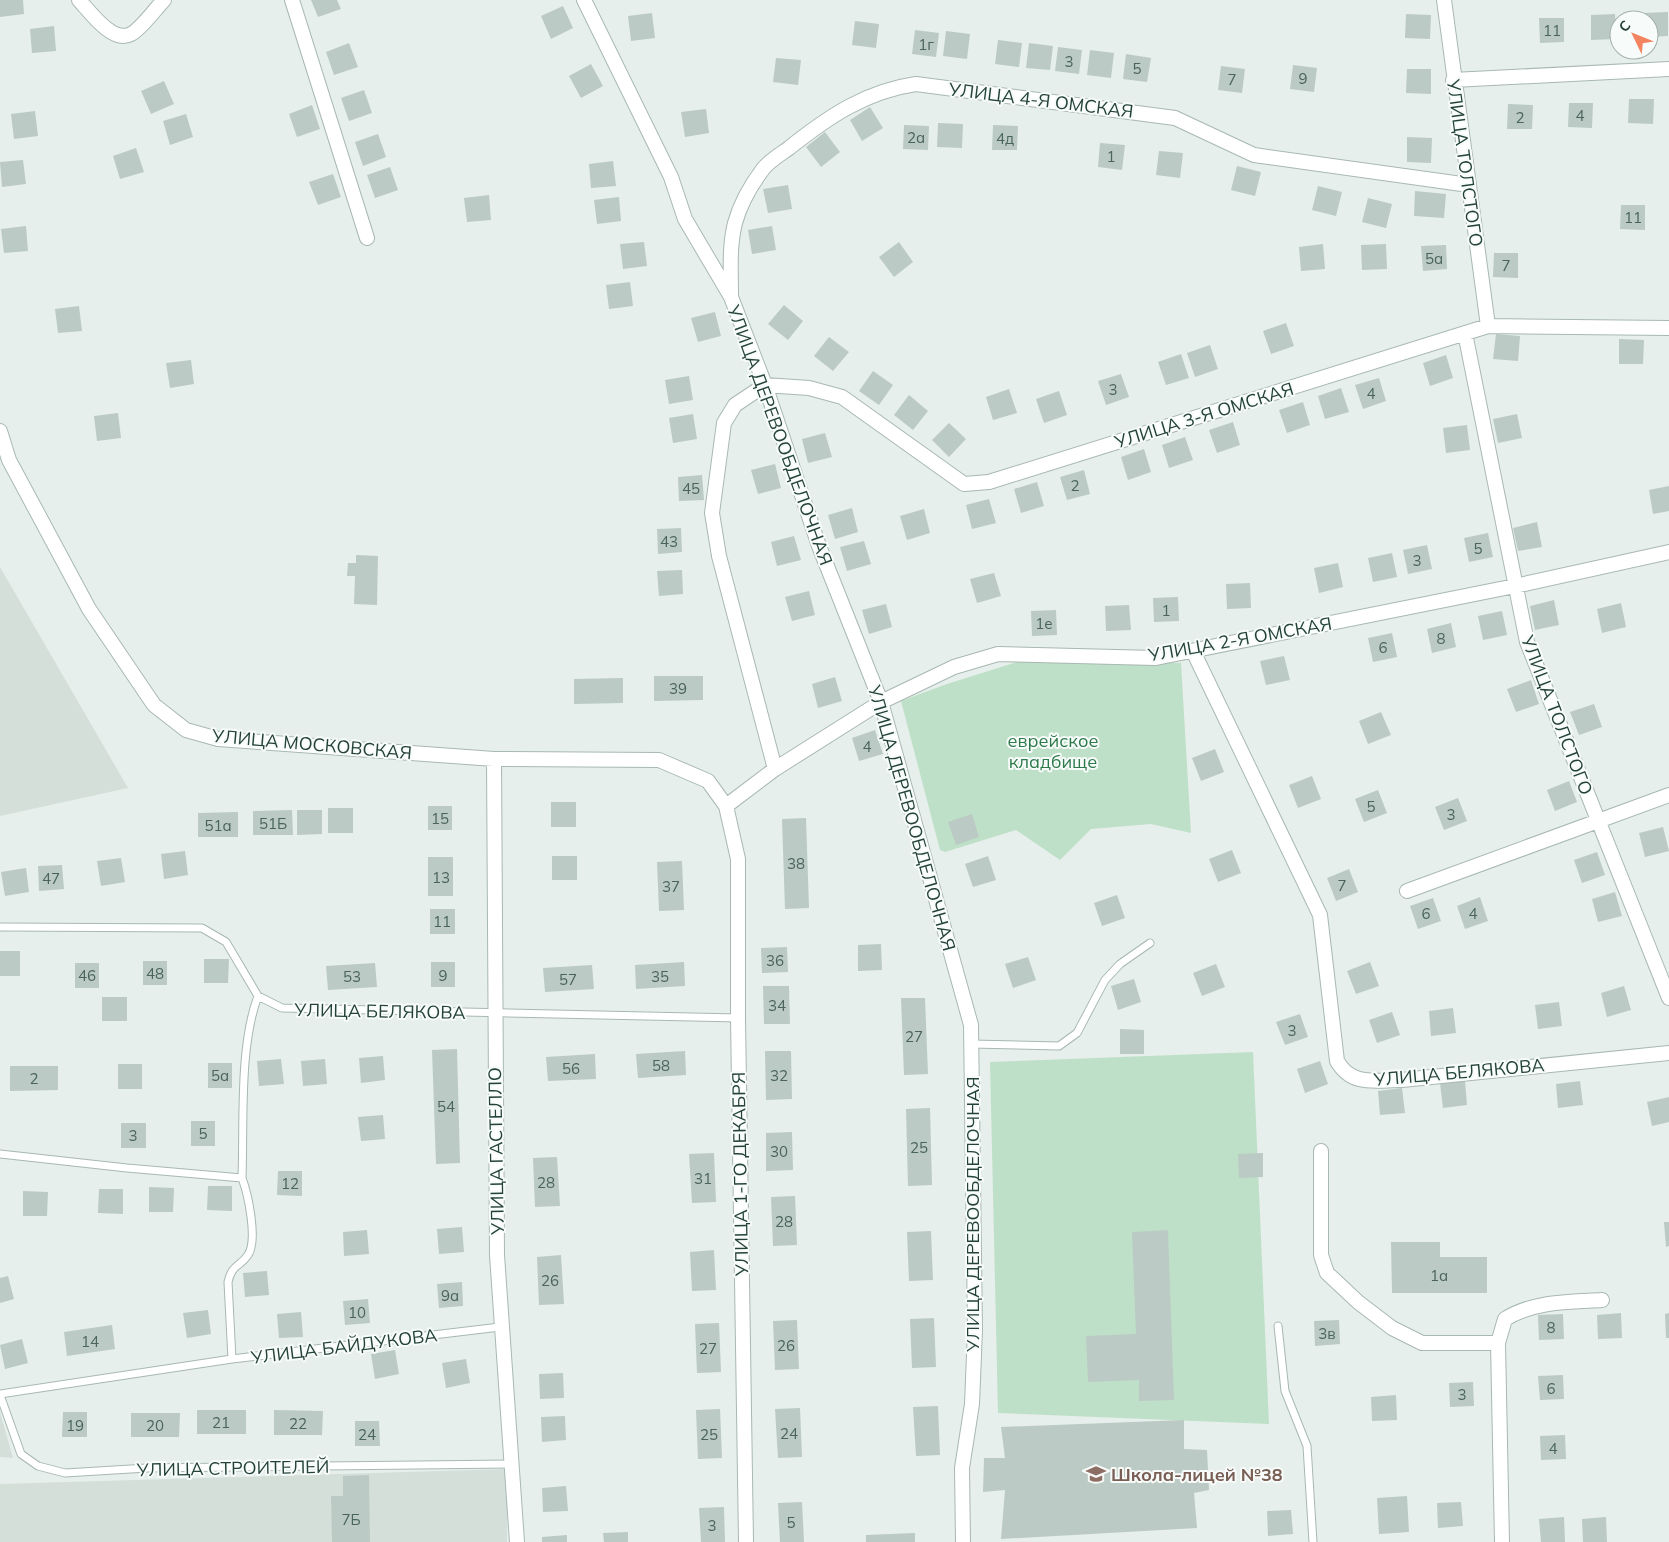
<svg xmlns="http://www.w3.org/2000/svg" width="1669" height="1542" viewBox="0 0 1669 1542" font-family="Mulish,sans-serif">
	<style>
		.built { fill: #d4dfda }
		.green { fill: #bfe0c8 }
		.building { fill: #bbcac4 }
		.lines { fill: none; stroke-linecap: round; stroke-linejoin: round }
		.lane-casing { stroke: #a8b8b2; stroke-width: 9 }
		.street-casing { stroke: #a8b8b2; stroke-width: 16 }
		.lane { stroke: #fff; stroke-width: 7 }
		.street { stroke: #fff; stroke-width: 14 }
		.labels { text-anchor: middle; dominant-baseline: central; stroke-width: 4; stroke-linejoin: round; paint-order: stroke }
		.number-label { font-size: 15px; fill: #4a645c }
		.street-label { font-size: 18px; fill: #24423a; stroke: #f7fbf9 }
		.park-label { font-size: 18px; fill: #2d7a4b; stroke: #f7fbf9 }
		.education-label { font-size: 18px; font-weight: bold; fill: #785e54; stroke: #f7fbf9; text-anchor: start }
	</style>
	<rect width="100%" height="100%" fill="#e6efeb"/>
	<path class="built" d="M0,567l128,221 -128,28z
		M0,1412l13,46 -13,-1z
		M507,1469v73h-507v-58z"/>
	<path class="green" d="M1017,662l164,1 10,170 -40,-9 -60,5 -31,31 -44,-30 -71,22 -5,-2 -39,-149 46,-17z
		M1253,1052l16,372 -271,-11 -8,-351z"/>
	<path class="building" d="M0,0h23l1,14 -24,3z
		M311,0h26l4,9 -23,8z
		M563,6l10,22 -22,11 -10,-23z
		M1668,12v24l-19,1v-17h-6v-7z
		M652,13l3,25 -24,3 -3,-25z
		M1406,14l25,1 -1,24 -25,-1z
		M1615,14l1,25 -25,1v-25z
		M1539,18h25v24l-24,1z
		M855,21l24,3 -3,24 -24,-3z
		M54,26l2,25 -24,2 -2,-24z
		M915,30l24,3 -3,24 -24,-3z
		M946,31l24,3 -3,25 -24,-3z
		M998,40l24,3 -3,24 -24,-3z
		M349,43l9,24 -24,8 -8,-23z
		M1029,43l24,3 -3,24 -24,-2z
		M1058,47l24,3 -3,24 -24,-3z
		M1090,50l24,3 -3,25 -24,-3z
		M1126,54l25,4 -4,24 -24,-3z
		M776,58l25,2 -3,25 -25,-3z
		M591,64l12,22 -22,12 -12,-22z
		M1293,65l24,3 -3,24 -24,-3z
		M1221,66l24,3 -3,24 -24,-3z
		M1407,69h24v25l-25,-1z
		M164,81l10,23 -23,10 -10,-23z
		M364,90l8,23 -23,8 -8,-23z
		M1629,99h25l-1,25 -25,-1z
		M1569,103h24l-1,25 -24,-1z
		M1508,104l25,1 -1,24h-25z
		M312,105l8,24 -23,8 -8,-23z
		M870,107l13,21 -21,13 -12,-21z
		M706,109l3,24 -24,4 -4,-25z
		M35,111l3,25 -24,3 -3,-25z
		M186,114l7,23 -23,8 -7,-24z
		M938,123l25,1 -1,24 -25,-1z
		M904,125l25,1 -1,24 -25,-1z
		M993,125l25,1 -1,24h-25z
		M825,132l15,20 -19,15 -15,-20z
		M378,134l8,23 -23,9 -8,-24z
		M1407,137l25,1 -1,25 -24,-1z
		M1100,143l25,2 -3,25 -24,-3z
		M136,148l8,24 -24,7 -7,-23z
		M1159,151l24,2 -3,25 -24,-3z
		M23,160l3,24 -24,3 -2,-25z
		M613,161l3,25 -25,2 -2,-24z
		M1237,166l24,6 -6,24 -24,-6z
		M390,167l8,23 -23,8 -8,-23z
		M333,174l8,23 -23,8 -9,-23z
		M788,185l4,24 -24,4 -5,-24z
		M1318,186l24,6 -6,24 -24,-6z
		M1415,191l31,3 -2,24 -30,-2z
		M489,195l2,25 -24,2 -3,-24z
		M619,197l2,24 -24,3 -3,-24z
		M1368,198l24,6 -6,24 -24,-6z
		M1621,205h24v25l-25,-1z
		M26,226l2,25 -24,2 -3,-24z
		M772,226l4,24 -24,4 -4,-24z
		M644,242l3,24 -24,3 -3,-25z
		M899,242l14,20 -19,15 -15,-20z
		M1323,244l2,25 -24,2 -2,-24z
		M1386,244l1,25 -25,1 -1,-25z
		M1446,245l1,24 -24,2 -2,-25z
		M1494,253h24v25l-25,-1z
		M630,282l3,24 -24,3 -3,-24z
		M784,305l19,16 -15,19 -20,-16z
		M79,306l3,25 -24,2 -3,-24z
		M715,312l6,24 -23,6 -7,-24z
		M1286,323l8,23 -23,8 -8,-23z
		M1496,334l24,2 -2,25 -25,-2z
		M829,337l20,15 -16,19 -19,-15z
		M1619,339l25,1 -1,24h-24z
		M1210,345l8,24 -23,8 -8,-24z
		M1181,354l8,24 -23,7 -8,-23z
		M1446,355l7,23 -23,8 -7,-23z
		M191,360l3,24 -24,4 -4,-25z
		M873,371l20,14 -14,20 -20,-14z
		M1121,374l8,23 -23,8 -8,-24z
		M689,376l4,24 -24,4 -4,-24z
		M1379,378l7,23 -23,8 -8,-24z
		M1341,388l8,24 -24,7 -7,-23z
		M1009,389l8,24 -24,7 -7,-23z
		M1059,391l8,24 -23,8 -8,-24z
		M909,395l19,16 -15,19 -19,-15z
		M1303,402l7,23 -23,8 -8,-23z
		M118,413l3,25 -24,3 -3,-25z
		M693,414l4,25 -24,4 -4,-25z
		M1517,414l5,24 -24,5 -5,-24z
		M1233,422l7,23 -23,8 -8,-23z
		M949,423l17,16 -17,18 -17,-17z
		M1467,425l3,25 -24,3 -3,-25z
		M825,433l7,24 -24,6 -6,-24z
		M1185,437l8,23 -24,8 -7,-23z
		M1144,449l7,23 -23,8 -7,-23z
		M775,464l6,24 -23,6 -7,-24z
		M1084,470l6,24 -23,6 -7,-23z
		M702,475l2,25 -25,1 -1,-24z
		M1037,482l7,24 -23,7 -7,-24z
		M1669,486v25l-16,3 -4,-24z
		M989,499l7,24 -24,6 -6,-24z
		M852,508l6,24 -23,7 -7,-24z
		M924,509l6,24 -23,7 -7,-24z
		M1537,522l5,25 -24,4 -5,-23z
		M681,528l1,24 -24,2 -1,-25z
		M1488,533l5,24 -24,5 -5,-24z
		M794,536l7,24 -24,6 -6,-24z
		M864,541l7,23 -24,7 -7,-24z
		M1427,545l5,24 -24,5 -5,-24z
		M1392,553l5,24 -24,5 -5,-24z
		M356,555l22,1 -1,49 -23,-1 1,-28h-8l1,-13h8z
		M1338,563l5,24 -24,6 -5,-25z
		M682,570l1,24 -24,2 -2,-25z
		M994,573l7,23 -24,7 -7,-24z
		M1250,583l1,25 -24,1 -1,-25z
		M809,591l6,24 -23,6 -7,-24z
		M1178,597l1,24 -25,1 -1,-24z
		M1554,600l5,25 -24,5 -5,-24z
		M1621,603l5,24 -24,6 -5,-24z
		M886,604l6,23 -23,7 -7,-24z
		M1129,605l2,25 -25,1 -1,-25z
		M1056,610l1,25 -25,1 -1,-25z
		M1502,611l5,24 -24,5 -5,-24z
		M1451,623l5,24 -24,6 -5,-24z
		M1392,633l5,24 -24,5 -5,-24z
		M1284,656l6,24 -24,5 -6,-24z
		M654,676h49v24l-49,1z
		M835,677l7,24 -24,7 -6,-24z
		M623,678v25l-49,1v-25z
		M1531,680l8,24 -23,8 -9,-23z
		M1594,704l8,23 -23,8 -9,-23z
		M1381,712l10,23 -23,9 -9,-23z
		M875,730l8,24 -24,7 -7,-23z
		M1215,749l9,23 -23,9 -9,-23z
		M1312,776l9,23 -23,9 -9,-23z
		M1569,781l8,21 -22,9 -8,-21z
		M1378,790l9,23 -23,9 -9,-23z
		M1458,798l9,23 -23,9 -9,-23z
		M551,802h25v25h-25z
		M428,806h24v24h-24z
		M328,808h25v25h-25z
		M292,810l1,25h-40v-24z
		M297,810h25v24l-25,1z
		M238,812v25h-40v-24z
		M972,814l7,23 -23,8 -8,-23z
		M806,818l3,90 -24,1 -3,-90z
		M1663,827l6,24 -24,6 -6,-24z
		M1232,850l9,23 -23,9 -9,-23z
		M185,851l3,24 -24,4 -3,-25z
		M1597,852l8,23 -23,8 -8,-23z
		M552,856h25v24h-25z
		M988,856l8,24 -23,7 -8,-23z
		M428,857h25v39h-25z
		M121,858l4,24 -24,4 -4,-25z
		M682,861l2,49 -25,1 -2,-49z
		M62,865l2,24 -25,2 -1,-25z
		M26,868l3,24 -24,4 -4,-24z
		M1349,869l9,23 -22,9 -9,-23z
		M1615,892l7,24 -24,6 -6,-23z
		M1117,895l8,23 -23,8 -8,-23z
		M1480,897l8,24 -23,8 -8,-23z
		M1433,898l8,23 -23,8 -8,-23z
		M430,909h25v25h-25z
		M881,944l1,26 -24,1v-26z
		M787,947l1,25 -26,1 -1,-25z
		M0,951h20v25h-20z
		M1028,957l8,23 -23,8 -8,-24z
		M204,959h25l-1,24h-24z
		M143,961h24v24h-24z
		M431,962h24v25h-24z
		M684,962l1,24 -49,3 -1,-24z
		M1370,962l9,24 -23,8 -9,-23z
		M75,963h24v25h-24z
		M375,963l2,24 -49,3 -2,-24z
		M1216,964l9,23 -23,9 -9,-23z
		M592,965l2,24 -49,3 -2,-24z
		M1134,979l7,23 -23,8 -7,-24z
		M763,986h26l1,38h-26z
		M1624,986l7,24 -24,7 -6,-24z
		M102,997h25v24h-25z
		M901,998h24l3,76 -24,1z
		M1559,1002l3,24 -24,3 -3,-24z
		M1453,1008l3,25 -25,3 -2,-25z
		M1392,1012l8,23 -23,8 -8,-23z
		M1300,1014l8,23 -23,8 -9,-23z
		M1120,1029l24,1v24h-24z
		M457,1049l3,114 -24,1 -4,-114z
		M685,1051l1,24 -48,3 -2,-24z
		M765,1051h26l1,48 -26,1z
		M595,1054l1,25 -48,2 -2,-24z
		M383,1056l2,24 -24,3 -2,-25z
		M281,1059l3,25 -25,2 -2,-25z
		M325,1059l2,25 -24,2 -2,-25z
		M1320,1061l8,23 -23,9 -8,-24z
		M208,1063h24v25h-24z
		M118,1064h24v25h-24z
		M10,1066h48v24l-48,1z
		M1465,1081l2,24 -24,3 -3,-25z
		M1580,1081l3,24 -25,3 -2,-24z
		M1402,1088l3,25 -25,2 -2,-24z
		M1669,1097v25l-17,4 -5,-24z
		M930,1108l2,77 -24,1 -2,-77z
		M383,1115l2,24 -24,2 -3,-24z
		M191,1121h24v25h-24z
		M121,1123h25v25h-25z
		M792,1132l1,38 -27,1v-38z
		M714,1153l2,49 -24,1 -3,-49z
		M1263,1153v24l-24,1 -1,-24z
		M557,1157l3,49 -25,1 -2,-49z
		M278,1171h24v25l-25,-1z
		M208,1186h24v25l-25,-1z
		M149,1187l25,1 -1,24h-24z
		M99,1189h24v25l-25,-1z
		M23,1191l25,1 -1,24h-24z
		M795,1196l2,49 -24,1 -2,-49z
		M1664,1222h5v24l-3,1z
		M462,1227l2,25 -25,2 -2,-25z
		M367,1230l2,24 -25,2 -1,-24z
		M1168,1230l6,170 -35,1v-21l-51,2 -2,-46 50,-2 -4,-102z
		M931,1231l2,49 -24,1 -2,-49z
		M1391,1242h49v15h47v36h-95z
		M714,1250l2,40 -24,1 -2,-39z
		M561,1255l3,49 -25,1 -2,-48z
		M267,1271l2,24 -24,2 -2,-24z
		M8,1276l6,23 -14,4v-25z
		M462,1282l1,24 -24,2 -2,-24z
		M368,1299l2,24 -25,2 -2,-24z
		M208,1310l3,24 -24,4 -4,-25z
		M301,1312l2,25 -24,1 -2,-24z
		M1621,1313l1,25 -24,1 -1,-24z
		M1669,1313v25h-3l-1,-24z
		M1563,1314l1,25 -25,1 -1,-25z
		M934,1318l2,49 -24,1 -2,-49z
		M797,1320l2,49 -24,1 -2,-49z
		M1339,1320l1,24 -25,2 -1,-25z
		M719,1323l2,49 -24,1 -2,-49z
		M112,1325l3,24 -48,7 -3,-24z
		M22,1339l6,24 -23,6 -5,-24z
		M395,1350l4,24 -24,5 -4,-25z
		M466,1359l4,24 -24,5 -4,-25z
		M563,1373l1,25 -24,1 -1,-25z
		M1563,1375l1,24 -24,1 -2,-24z
		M1473,1382l1,24 -24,1 -1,-24z
		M1396,1395l1,25 -25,1 -1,-24z
		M938,1406l2,49 -24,1 -3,-49z
		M800,1408l2,49 -24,1 -3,-49z
		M720,1409l2,49 -24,1 -2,-49z
		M197,1410h49v24h-49z
		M274,1410l49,1 -1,24h-48z
		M63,1412h24v25h-25z
		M131,1413h49l-1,24h-48z
		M565,1416l1,24 -24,2 -1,-25z
		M1184,1420v29l23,1 2,40 -15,3 3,35 -196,11 4,-49 -22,2 1,-34h21l-4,-31z
		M355,1421h24l1,25h-25z
		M1565,1435l1,24 -25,1 -1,-24z
		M369,1475l1,67h-38l-1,-46h12v-20z
		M566,1486l2,25 -25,1 -1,-24z
		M1407,1496l2,36 -30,2 -2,-36z
		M802,1502l2,40h-24l-2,-39z
		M1461,1502l2,24 -25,2 -1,-25z
		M724,1507l1,35h-24l-2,-34z
		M1291,1510l2,24 -25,2 -1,-25z
		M1564,1517l1,25h-24l-2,-23z
		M1606,1517l1,25h-24l-1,-23z
		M628,1532v10h-24l-1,-9z
		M915,1533v9h-49v-7z
		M567,1535v7h-25v-5z"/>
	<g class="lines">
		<defs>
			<path id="lane" d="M0,927l202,1 24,14 32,54 24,12 456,10
				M971,1044l88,2 18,-13 28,-53 15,-16 30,-21
				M0,1154l127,14 115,10c6,16 16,62 6,77 -8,12 -16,9 -20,27l4,77 268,-32
				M242,1178c2,-55 -3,-132 16,-182
				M1278,1326l7,65 22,55 6,96
				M0,1394l232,-35
				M0,1395l21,59 17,12 27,7 82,-5 365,-4"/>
			<path id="street" d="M79,0c11,12 34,44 52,34 10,-5 25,-26 33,-34
				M292,0l75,238
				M584,0l87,177 14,42 46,78 34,88 54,161 62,156 90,323 4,305 -3,74 -10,64 1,74
				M1444,0l44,326
				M1453,80l216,-11
				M731,295c0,-24 -2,-48 4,-72 5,-18 16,-38 28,-54 6,-8 18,-15 26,-21 39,-31 77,-57 127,-64l259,34 79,37 215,30
				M1465,333l62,309 142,356
				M0,431l9,29 80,149 65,96 32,25 32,9 276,20 165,1 49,21 18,25 12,53v159l8,524
				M1193,651l127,264 17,146c15,26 38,19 65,19l267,-27
				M494,759l3,496 20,287
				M775,769l-56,-213 -7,-43 12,-90 11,-18 30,-20 44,3 33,9 122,87 25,-2 499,-156 181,2
				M726,806l49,-37 106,-67 73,-35 44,-13 158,4 359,-72 154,-34
				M1407,891l262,-96
				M1321,1151v104l6,18 31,29 34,26 30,15h76
				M1502,1542l-4,-199 7,-24c29,-18 63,-17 97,-19"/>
		</defs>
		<use href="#lane" class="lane-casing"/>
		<use href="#street" class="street-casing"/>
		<use href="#lane" class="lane"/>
		<use href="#street" class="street"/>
	</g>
	<defs>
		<symbol id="school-bare" viewBox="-9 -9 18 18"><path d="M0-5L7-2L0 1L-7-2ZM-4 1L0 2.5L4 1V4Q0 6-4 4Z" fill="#8d6e63" stroke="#f7fbf9" stroke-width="2.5" paint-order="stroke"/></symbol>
	</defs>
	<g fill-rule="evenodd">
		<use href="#school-bare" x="1082" y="1460" width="28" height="28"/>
	</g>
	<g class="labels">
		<g class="number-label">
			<text x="1552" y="30">11</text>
			<text x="926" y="44">1г</text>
			<text x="1069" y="61">3</text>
			<text x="1137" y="68">5</text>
			<text x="1303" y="78">9</text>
			<text x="1232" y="79">7</text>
			<text x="1580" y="115">4</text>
			<text x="1520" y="117">2</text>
			<text x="916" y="137">2а</text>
			<text x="1005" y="138">4д</text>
			<text x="1111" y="156">1</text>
			<text x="1633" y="217">11</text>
			<text x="1434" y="258">5а</text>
			<text x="1506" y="265">7</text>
			<text x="1113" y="389">3</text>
			<text x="1371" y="393">4</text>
			<text x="1075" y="485">2</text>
			<text x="691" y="488">45</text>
			<text x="669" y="541">43</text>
			<text x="1478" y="548">5</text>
			<text x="1417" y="560">3</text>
			<text x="1166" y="610">1</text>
			<text x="1044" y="623">1е</text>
			<text x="1441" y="638">8</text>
			<text x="1383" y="647">6</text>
			<text x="678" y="688">39</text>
			<text x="867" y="746">4</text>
			<text x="1371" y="806">5</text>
			<text x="1451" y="814">3</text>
			<text x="440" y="818">15</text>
			<text x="273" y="823">51Б</text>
			<text x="218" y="825">51а</text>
			<text x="796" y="863">38</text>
			<text x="441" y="877">13</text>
			<text x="51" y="878">47</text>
			<text x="1342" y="885">7</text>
			<text x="671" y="886">37</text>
			<text x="1426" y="913">6</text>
			<text x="1473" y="913">4</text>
			<text x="442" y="921">11</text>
			<text x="775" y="960">36</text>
			<text x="155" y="973">48</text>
			<text x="87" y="975">46</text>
			<text x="443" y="975">9</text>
			<text x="352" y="976">53</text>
			<text x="660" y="976">35</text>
			<text x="568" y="979">57</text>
			<text x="777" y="1005">34</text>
			<text x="1292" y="1030">3</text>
			<text x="914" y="1036">27</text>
			<text x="661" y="1065">58</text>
			<text x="571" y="1068">56</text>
			<text x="220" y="1075">5а</text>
			<text x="779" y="1075">32</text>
			<text x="34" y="1078">2</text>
			<text x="446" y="1106">54</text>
			<text x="203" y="1133">5</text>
			<text x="133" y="1135">3</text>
			<text x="919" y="1147">25</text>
			<text x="779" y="1151">30</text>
			<text x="703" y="1178">31</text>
			<text x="546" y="1182">28</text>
			<text x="290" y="1183">12</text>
			<text x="784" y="1221">28</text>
			<text x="1439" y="1275">1а</text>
			<text x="550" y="1280">26</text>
			<text x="450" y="1295">9а</text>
			<text x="357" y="1312">10</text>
			<text x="1551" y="1327">8</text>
			<text x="1327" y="1333">3в</text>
			<text x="90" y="1341">14</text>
			<text x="786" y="1345">26</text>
			<text x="708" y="1348">27</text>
			<text x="1551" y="1388">6</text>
			<text x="1462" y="1394">3</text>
			<text x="221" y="1422">21</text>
			<text x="298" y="1423">22</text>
			<text x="75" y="1425">19</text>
			<text x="155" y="1425">20</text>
			<text x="789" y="1433">24</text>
			<text x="367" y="1434">24</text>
			<text x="709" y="1434">25</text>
			<text x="1553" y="1448">4</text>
			<text x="351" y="1519">7Б</text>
			<text x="791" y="1522">5</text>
			<text x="712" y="1525">3</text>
		</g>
		<g class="street-label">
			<text transform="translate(1041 100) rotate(7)">УЛИЦА 4-Я ОМСКАЯ</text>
			<text transform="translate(1465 163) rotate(82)">УЛИЦА ТОЛСТОГО</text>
			<text transform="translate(1204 415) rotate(-17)">УЛИЦА 3-Я ОМСКАЯ</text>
			<text transform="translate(780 435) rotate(70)">УЛИЦА ДЕРЕВООБДЕЛОЧНАЯ</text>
			<text transform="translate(1240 639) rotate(-10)">УЛИЦА 2-Я ОМСКАЯ</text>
			<text transform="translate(1557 715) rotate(69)">УЛИЦА ТОЛСТОГО</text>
			<text transform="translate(312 744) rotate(5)">УЛИЦА МОСКОВСКАЯ</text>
			<text transform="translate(912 818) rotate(74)">УЛИЦА ДЕРЕВООБДЕЛОЧНАЯ</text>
			<text transform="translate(380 1011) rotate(1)">УЛИЦА БЕЛЯКОВА</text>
			<text transform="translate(1459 1072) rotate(-5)">УЛИЦА БЕЛЯКОВА</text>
			<text transform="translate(496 1151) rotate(-91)">УЛИЦА ГАСТЕЛЛО</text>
			<text transform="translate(740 1174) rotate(-91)">УЛИЦА 1-ГО ДЕКАБРЯ</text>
			<text transform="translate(972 1214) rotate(-90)">УЛИЦА ДЕРЕВООБДЕЛОЧНАЯ</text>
			<text transform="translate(344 1346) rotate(-7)">УЛИЦА БАЙДУКОВА</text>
			<text transform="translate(233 1468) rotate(-1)">УЛИЦА СТРОИТЕЛЕЙ</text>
		</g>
		<g class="park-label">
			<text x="1053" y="740">еврейское<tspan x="1053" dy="21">кладбище</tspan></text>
		</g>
		<g class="education-label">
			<text x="1111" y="1474">Школа-лицей №38</text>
		</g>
	</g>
	<g transform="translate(1634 35) rotate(313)"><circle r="24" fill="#f7fbf9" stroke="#a3b1ad"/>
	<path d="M0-4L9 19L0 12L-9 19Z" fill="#f4845f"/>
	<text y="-8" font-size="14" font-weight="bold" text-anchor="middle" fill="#24423a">С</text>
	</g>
</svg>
